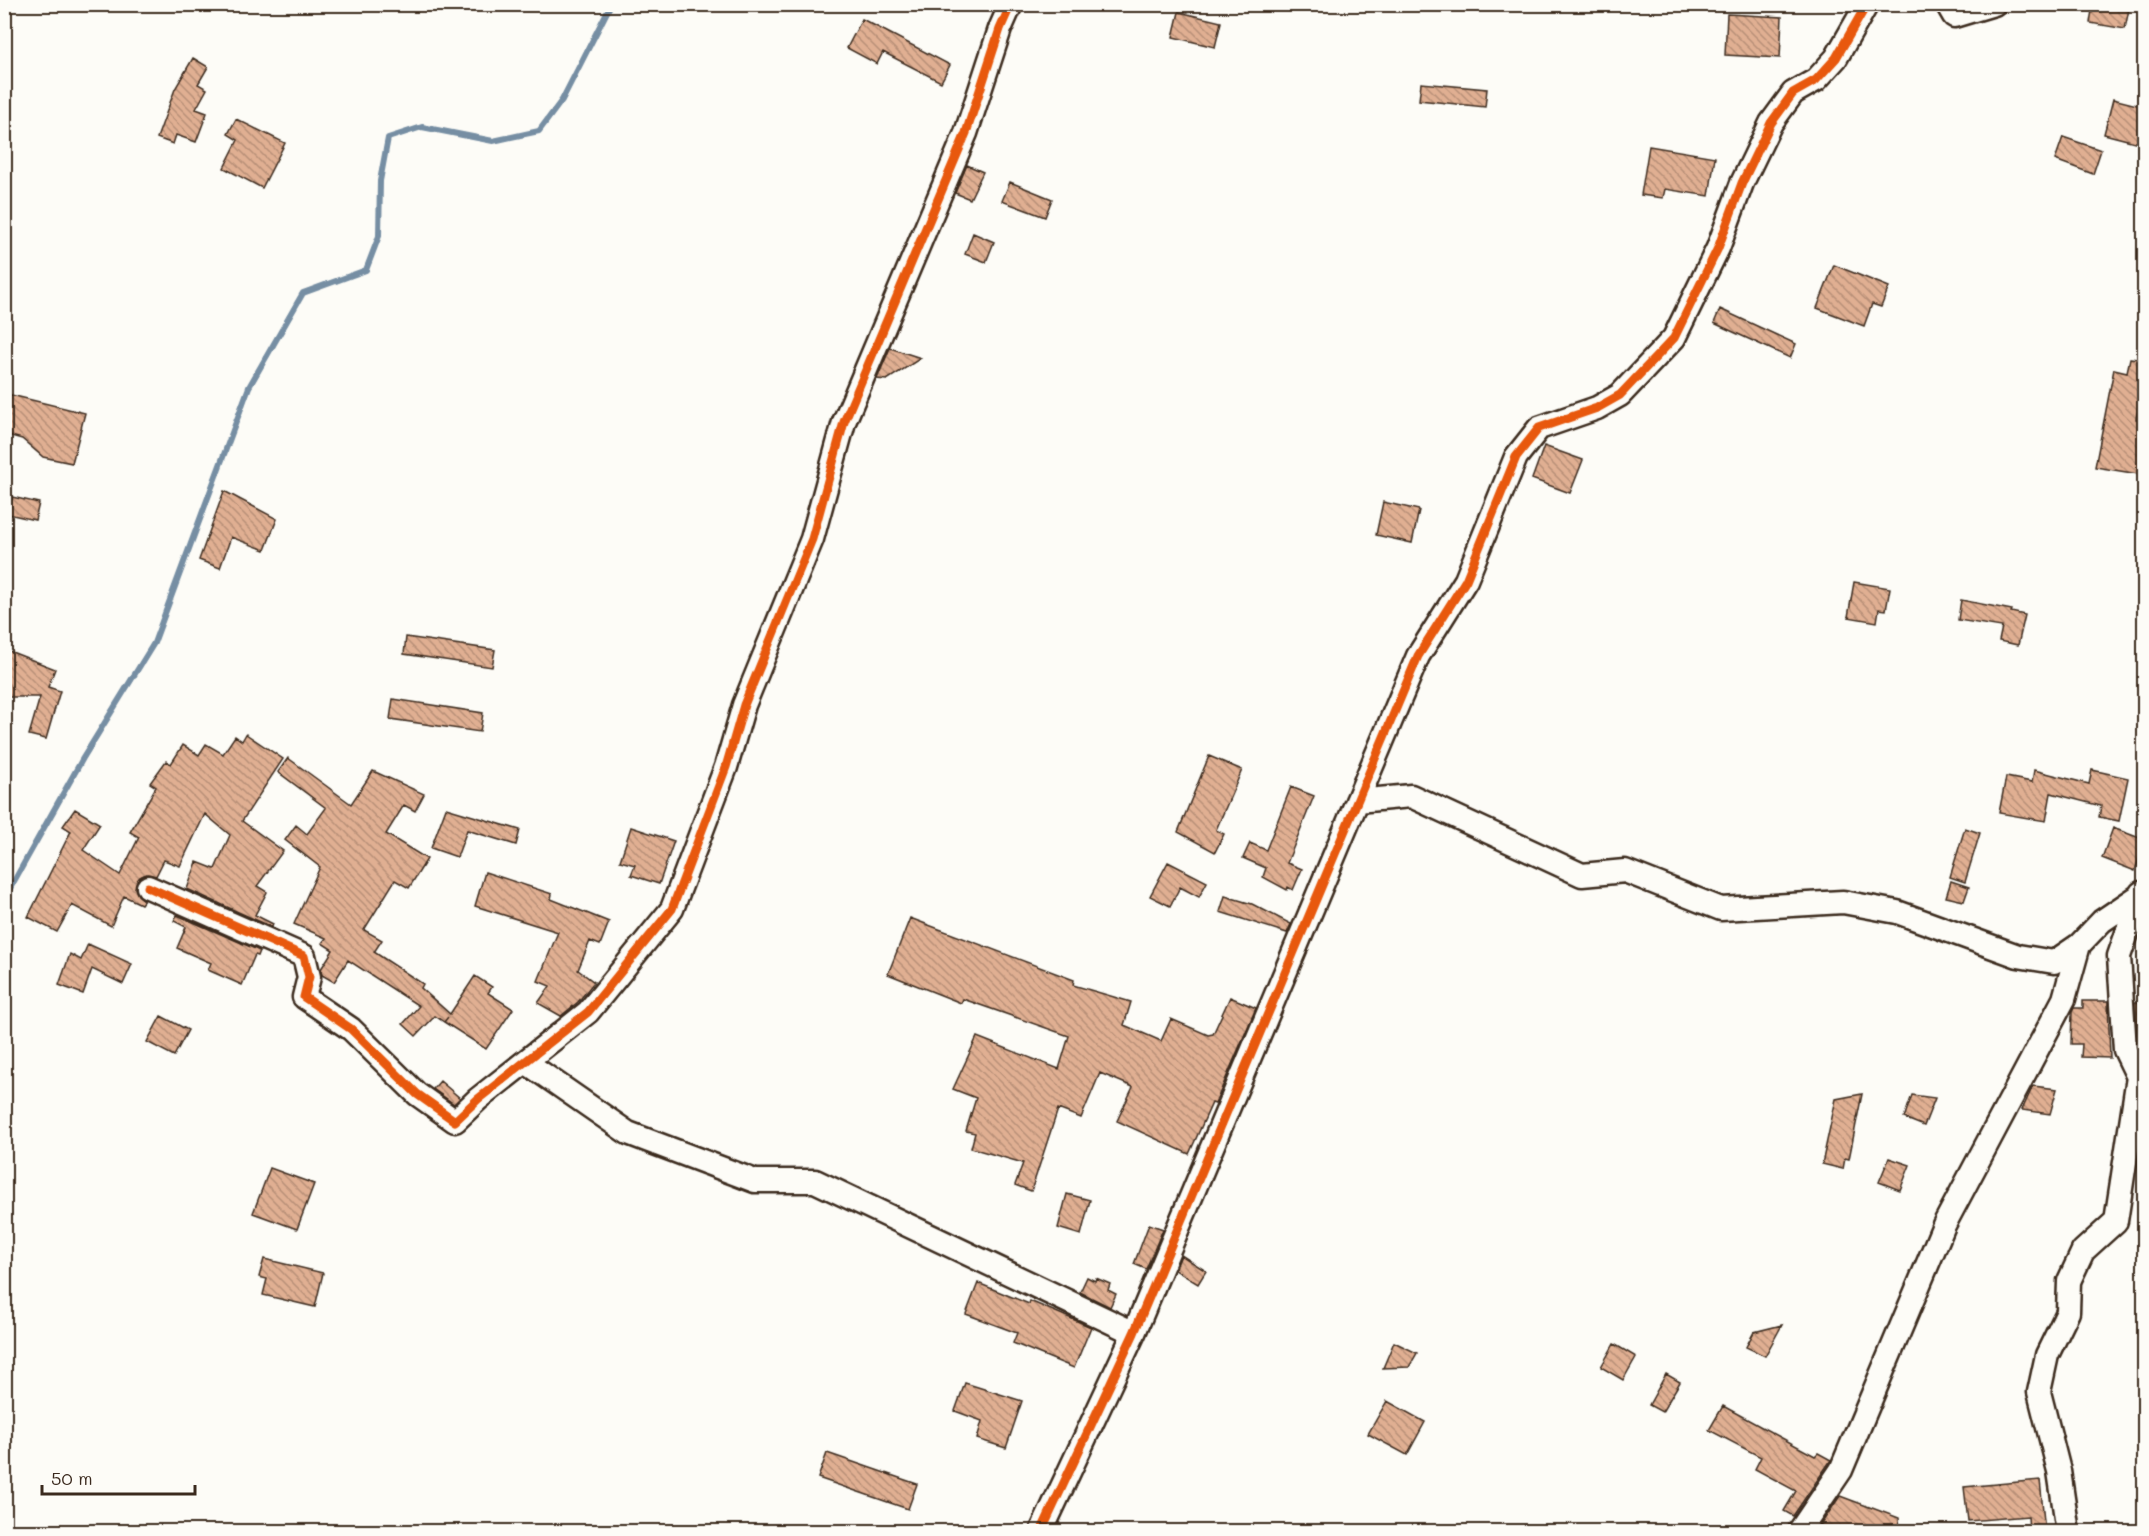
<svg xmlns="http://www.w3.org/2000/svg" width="2149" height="1536" viewBox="0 0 2149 1536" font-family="Mali,sans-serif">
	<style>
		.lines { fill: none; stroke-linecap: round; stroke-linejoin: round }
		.stream { stroke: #768ea3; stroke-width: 6 }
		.building { fill: url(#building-back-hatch); stroke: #3b2a1e; stroke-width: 1.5 }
		.minor-casing { stroke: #3b2a1e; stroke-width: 27 }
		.minor { stroke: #fdfcf7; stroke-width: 22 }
		.cycleway-casing { stroke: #fdfcf7; stroke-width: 13 }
		.cycleway { stroke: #e8590c; stroke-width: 9 }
	</style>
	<defs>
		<pattern id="building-back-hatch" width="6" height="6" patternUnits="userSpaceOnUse" patternTransform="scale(1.5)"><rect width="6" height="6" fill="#e0af92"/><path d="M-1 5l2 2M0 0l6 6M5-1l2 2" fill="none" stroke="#b78f77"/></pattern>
	</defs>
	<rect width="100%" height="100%" fill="#fdfcf7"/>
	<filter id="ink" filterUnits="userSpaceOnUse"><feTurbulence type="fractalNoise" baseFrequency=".0167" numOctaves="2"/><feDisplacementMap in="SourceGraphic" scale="12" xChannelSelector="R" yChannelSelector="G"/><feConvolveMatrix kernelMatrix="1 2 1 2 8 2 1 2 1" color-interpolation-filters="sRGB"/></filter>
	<g filter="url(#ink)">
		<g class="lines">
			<path class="stream" d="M4,899l79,-141 71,-115 95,-256 54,-94 63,-23 13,-34 1,-55 8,-43 34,-11 71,14 46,-10 23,-31 49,-96"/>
		</g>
		<path class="building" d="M2093,4h37l-5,25 -35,-6z
			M1179,12l42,10 -6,25 -42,-10z
			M1727,14l55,3 -2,41 -55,-3z
			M862,19l88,46 -9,17 -58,-30 -6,12 -30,-16z
			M193,58l15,9 -10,17 9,5 -11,20 11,4 -11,29 -20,-7 -3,9 -16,-6 18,-49z
			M1421,83l66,6 -2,18 -66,-7z
			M2113,99l32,8v17l-6,19 -35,-9z
			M236,119l49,24 -23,45 -38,-20 14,-28 -10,-6z
			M2063,137l38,13 -8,24 -38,-14z
			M1649,146l66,11 -6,39 -44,-7 -2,9 -22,-3z
			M967,165l16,7 -13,27 -15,-6z
			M1010,182l42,17 -7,18 -43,-16z
			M973,233l21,9 -8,20 -21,-8z
			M1834,265l55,22 -8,20 -9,-3 -8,22 -47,-18z
			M1720,309l76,35 -6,14 -76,-35z
			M890,348l31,10 -34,22 -10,-1z
			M2130,358l15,2v19l-9,40 9,2v54l-50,-8 19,-98 13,3z
			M7,394l78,19 -13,50 -29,-6 -21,-18 -18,-5z
			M1544,446l39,14 -13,33 -38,-14z
			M224,491l53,28 -12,31 -34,-13 -11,31 -21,-8z
			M12,497l27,6 -4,17 -27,-6z
			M1383,502l36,8 -7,33 -36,-8z
			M1854,582l36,6 -4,22 -7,-1 -2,13 -29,-5z
			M1961,600l51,10 -1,2 14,3 -7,30 -19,-4 3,-14 -44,-7z
			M406,637l89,13 -3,17 -88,-13z
			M4,649l51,20 -7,18 12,4 -14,48 -17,-4 11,-38h-36z
			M393,699l90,14 -3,19 -90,-13z
			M246,734l37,25 -41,62 41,30 -26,35 10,6 -12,23 18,9 -1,3 -85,-38 10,-27 18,7 15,-34 -25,-21 -25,52 -16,-6 -8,16 -9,-2 -7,3 -5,11 3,7 6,5 -3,4 -17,-8 -13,30 -39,-21 -15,27 -29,-15 43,-86 -8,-5 12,-17 25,15 -17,26 37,25 19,-38 -9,-5 26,-45 -6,-4 16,-22 5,3 12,-19 16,10 7,-11 17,10 12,-18 7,5z
			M1209,756l33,14 -26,60 8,4 -9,18 -37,-20z
			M288,758l63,46 22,-33 51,23 -9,17 -11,-6 -18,29 41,25 -18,29 -14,-8 -31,50 18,10 -8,12 49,32 -2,4 29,26 25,-38 17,11 -4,6 25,16 -27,40 -42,-27 4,-5 -4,5 -9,-6 -19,20 -13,-12 16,-18 -71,-46 -14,22 -12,-7 -1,-6 12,-19 -11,-7 4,-5 -32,-14 26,-57 -35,-27 11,-15 11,9 19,-26 -48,-36z
			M2034,770l55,14 3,-14 36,8 -9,43 -20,-4 2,-11 -50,-13 -5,28 -47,-8 7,-36 26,5z
			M1291,787l23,9 -27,67 15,6 -9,21 -5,-3 -1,3 -24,-13 3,-9 -23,-10 7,-15 16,7z
			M446,808l74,22 -4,15 -49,-15 -10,27 -26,-9z
			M631,827l43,14 -15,43 -28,-9 4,-10 -15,-4z
			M1965,828l15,5 -15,49 -15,-5z
			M2113,828l32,12 -10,31 -33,-13z
			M1168,862l39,20 -8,15 -19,-10 -10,19 -20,-10z
			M485,872l67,22 -1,5 58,23 -9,23 -10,-4 -12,29 16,12 -16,20 -17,14 -23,-13 12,-17 -12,-5 20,-49 -83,-26z
			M1951,881l18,6 -5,14 -18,-4z
			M1225,896l27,8 39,20 -4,9 -67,-21z
			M177,915l83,36 -2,5 -3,-1 -13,30 -34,-15 3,-7 -34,-15 9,-21 -12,-6z
			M910,918l164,62 -1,5 58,17 -7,23 37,16 10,-22 37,16 5,-1 17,-37 26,11 -41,96 -3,-1 -23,51 -72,-33 16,-34 -33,-14 -19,45 -23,-9 -27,82 -16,-6 8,-22 -52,-15 4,-15 -9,-2 10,-33 -23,-9 24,-52 82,32 10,-33 -106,-37 -2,4 -73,-29z
			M88,944l44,20 -9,20 -31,-15 -9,25 -24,-9 11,-31 11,6z
			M2083,1001h25l2,57 -29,-1 1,-13h-11l1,-32 2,-4h9z
			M2135,1002h10v34l-7,-1z
			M161,1016l27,14 -14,26 -27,-14z
			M440,1081l20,17 -6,6 -21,-15z
			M2033,1086l24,3 -7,25 -28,-4z
			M1862,1094l-13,65 -4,-1 -2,11 -21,-5 14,-65z
			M1912,1095l23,3 -11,28 -20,-8z
			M1889,1158l21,7 -10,25 -21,-8z
			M270,1168l44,16 -17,45 -44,-16z
			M1067,1194l23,6 -9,35 -23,-7z
			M1149,1224l14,5 -17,40 -12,-5z
			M1181,1255l25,16 -8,13 -23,-14z
			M264,1259l59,14 -8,34 -52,-12 4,-16 -8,-2z
			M1087,1277l8,4 1,-3 14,6 -2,6 8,4 -6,13 -30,-15z
			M978,1283l51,21 1,-3 61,26 -17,41 -61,-25 4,-10 -51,-19z
			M1782,1325l-17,31 -19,-9 8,-15z
			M1394,1342l23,11 -8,14 -26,1z
			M1614,1344l22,13 -13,23 -22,-13z
			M1666,1374l14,8 -18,30 -13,-7z
			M965,1383l57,18 -16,47 -29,-9 5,-18 -27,-10z
			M1387,1401l38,21 -18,33 -39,-21z
			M1723,1406l92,50 3,-3 13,7 -38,56 -9,-5 12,-20 -41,-22 6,-12 -52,-27z
			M827,1453l90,31 -9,25 -90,-31z
			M2040,1480l5,52h-16l-1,-16 -60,5 -4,-34z
			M1840,1496l59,22 1,14 -83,-2z"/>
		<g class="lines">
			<defs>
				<path id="minor" d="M1947,4l7,12 40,-12
					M1357,801l54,-5 171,79 43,-4 96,38 122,-7 54,10 121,44 36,6 25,-17
					M148,887l156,69 5,21 -5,20 47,32 66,65 38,27 23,-22 110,-87 84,-103 54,-142 18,-62 68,-166 32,-117 122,-289 34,-104 11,-25
					M527,1063l101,70 127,48h60l319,152
					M1041,1532l93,-199 284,-677 48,-76 50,-123 23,-29 58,-20 23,-13 54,-57 44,-90 24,-65 29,-60 22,-30 23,-13 20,-22 31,-54
					M1799,1532l42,-62 103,-245 120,-226 15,-54 23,-24 37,-25
					M2068,1532l-9,-61 -20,-79 8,-37 21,-43 1,-31 14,-30 33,-30 22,-144 -13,-27 -6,-94 22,-63"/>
			</defs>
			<use href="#minor" class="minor-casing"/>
			<use href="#minor" class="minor"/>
			<defs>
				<path id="cycleway" d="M148,887l156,69 5,21 -5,20 47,32 66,65 38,27 23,-22 110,-87 84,-103 54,-142 18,-62 68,-166 32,-117 122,-289 34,-104 11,-25
					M1041,1532l93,-199 284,-677 48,-76 50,-123 23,-29 58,-20 23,-13 54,-57 44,-90 24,-65 29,-60 22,-30 23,-13 20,-22 31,-54"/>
			</defs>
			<use href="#cycleway" class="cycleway-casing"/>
			<use href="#cycleway" class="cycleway"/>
		</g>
	</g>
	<rect width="2149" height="1536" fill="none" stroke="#fdfcf7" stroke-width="24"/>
	<rect x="12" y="12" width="2125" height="1512" fill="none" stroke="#3b2a1e" stroke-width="2" filter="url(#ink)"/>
	<path d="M42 1485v9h153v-9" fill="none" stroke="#3b2a1e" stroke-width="3"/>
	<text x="51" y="1485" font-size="18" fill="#3b2a1e" stroke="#fdfcf7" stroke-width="4.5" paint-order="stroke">50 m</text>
</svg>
